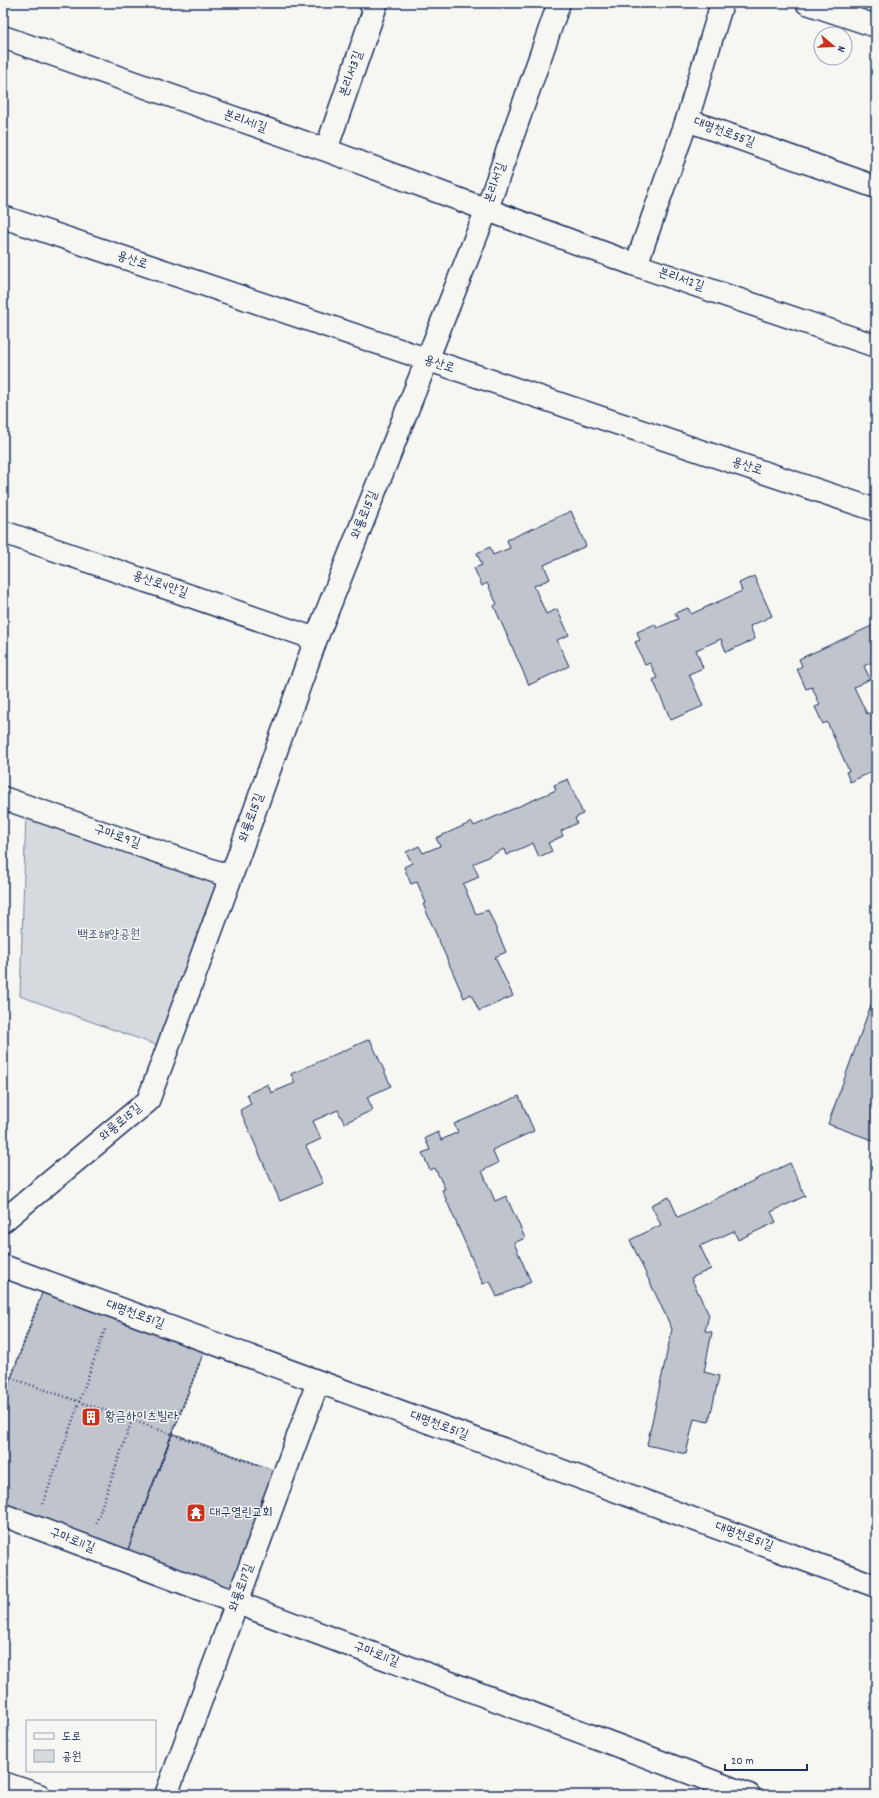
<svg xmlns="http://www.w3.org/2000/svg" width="879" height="1798" viewBox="0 0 879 1798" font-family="Dekko,'Poor Story',sans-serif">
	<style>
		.green { fill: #d6d9dd; stroke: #78849e }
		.building { fill: #c0c4cd; stroke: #1b2f5e }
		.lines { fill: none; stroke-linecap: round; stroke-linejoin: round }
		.minor-casing { stroke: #1b2f5e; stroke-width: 25 }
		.major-casing { stroke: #1b2f5e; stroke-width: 25 }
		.path { stroke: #1b2f5e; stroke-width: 2.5; stroke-dasharray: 1 3; stroke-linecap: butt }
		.minor { stroke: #f6f6f2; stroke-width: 22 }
		.major { stroke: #f6f6f2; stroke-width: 22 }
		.labels { text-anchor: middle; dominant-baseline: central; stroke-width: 3; stroke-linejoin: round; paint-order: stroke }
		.street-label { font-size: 13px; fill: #1b2f5e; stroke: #f6f6f2 }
		.park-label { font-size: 13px; fill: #405177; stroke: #f6f6f2 }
		.poi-label { font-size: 13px; fill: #1b2f5e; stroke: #f6f6f2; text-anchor: start }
	</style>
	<rect width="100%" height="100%" fill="#f6f6f2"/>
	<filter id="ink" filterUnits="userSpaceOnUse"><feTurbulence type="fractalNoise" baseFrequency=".025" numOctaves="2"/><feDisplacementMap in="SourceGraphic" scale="8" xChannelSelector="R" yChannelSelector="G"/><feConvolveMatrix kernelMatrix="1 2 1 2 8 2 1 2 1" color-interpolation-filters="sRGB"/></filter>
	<g filter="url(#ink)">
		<path class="green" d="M26,814l194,67 -61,165 -139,-50z"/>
		<path class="building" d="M571,511l15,35 -42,19 6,14 -16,7 12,28 11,-5 12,26 -12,5 12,26 -40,19 -35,-79 3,-2 -10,-21 -5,3 -8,-18 8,-3 -5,-12 13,-6 3,8 17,-7 -3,-8z
			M754,576l18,40 -22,10 5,13 -29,13 -5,-13 -25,11 7,18 -14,6 14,32 -32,14 -18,-40 4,-2 -7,-15 -5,2 -10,-23 5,-2 -3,-8 18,-8 2,4 21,-9 -3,-6 13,-5 3,6 51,-23 -3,-8z
			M876,624v36l-12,6 6,13 -16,8 13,27 9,-4v60l-26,12 -4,-10 3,-1 -22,-49 -4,2 -8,-17 5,-2 -8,-18 -6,2 -9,-20 5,-3 -3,-7z
			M568,779l15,35 -8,4 2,5 -16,8 2,5 -15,7 4,8 -13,6 -6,-14 -27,12 -2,-6 -31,15 6,13 -16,7 13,30 12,-4 18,42 -11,5 18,39 -34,15 -8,-17 -7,4 -41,-94 3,-1 -9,-21 -6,2 -7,-17 8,-4 -6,-11 13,-6 4,7 17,-7 -4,-8 36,-16 2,4 82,-36 -2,-5z
			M876,991v153l-4,-4 -44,-16z
			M370,1039l21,47 -24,11 6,13 -29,13 -6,-13 -25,11 8,18 -15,7 17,37 -43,18 -40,-91 11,-6 -4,-10 21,-10 3,9 24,-10 -4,-9z
			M519,1096l15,35 -42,19 6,13 -16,8 13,30 11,-5 19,42 -11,5 17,39 -34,15 -7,-16 -7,3 -41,-94 3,-1 -10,-21 -5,2 -8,-17 8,-3 -5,-12 13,-6 3,8 17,-8 -4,-8z
			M790,1163l15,33 -34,16 5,10 -38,18 -4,-9 -34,15 11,23 -20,9 18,37 -4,16 7,1 -8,40 15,4 -10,46 -15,-3 -8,35 -39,-9 25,-116 -42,-89 31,-15 -10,-20 18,-8 9,20z
			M46,1282l162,59 -84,219 -121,-45v-115z
			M172,1433l112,41 -47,128 -113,-42z"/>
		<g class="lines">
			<defs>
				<path id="minor" d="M807,3l69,23
					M3,37l323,113 310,115 240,81
					M687,120l189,67
					M326,150l50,-145 -6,-2
					M636,265l51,-145 35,-117
					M3,532l313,107
					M3,798l228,79
					M3,1221l145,-120 83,-224 85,-238 171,-430 72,-206
					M3,1266l873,320
					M3,1515l746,280
					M3,1783l36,12
					M166,1795l152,-413"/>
				<path id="major" d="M3,217l873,293"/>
			</defs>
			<use href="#minor" class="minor-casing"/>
			<use href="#major" class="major-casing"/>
			<path class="path" d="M11,1378l121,42 -36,103
				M3,1400l35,-96
				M132,1420l129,46
				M43,1504l62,-175
				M133,1537l66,-173"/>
			<use href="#minor" class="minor"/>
			<use href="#major" class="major"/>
		</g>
	</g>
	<defs>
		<symbol id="building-square" viewBox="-11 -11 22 22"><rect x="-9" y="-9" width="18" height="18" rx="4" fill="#c8321e" stroke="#f6f6f2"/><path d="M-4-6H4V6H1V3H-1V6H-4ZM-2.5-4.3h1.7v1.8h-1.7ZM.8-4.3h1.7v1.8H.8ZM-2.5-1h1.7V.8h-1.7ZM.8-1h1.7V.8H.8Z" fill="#fff"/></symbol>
		<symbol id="temple-square" viewBox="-11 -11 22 22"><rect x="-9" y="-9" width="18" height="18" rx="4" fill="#c8321e" stroke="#f6f6f2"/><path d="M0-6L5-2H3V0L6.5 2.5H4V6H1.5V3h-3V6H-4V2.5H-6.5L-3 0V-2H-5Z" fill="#fff"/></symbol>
	</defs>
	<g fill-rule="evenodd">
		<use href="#building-square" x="80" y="1406" width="22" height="22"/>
		<use href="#temple-square" x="185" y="1502" width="22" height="22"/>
	</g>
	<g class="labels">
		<g class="street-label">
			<text transform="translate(352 74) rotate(-71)">본리서3길</text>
			<text transform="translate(245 122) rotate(19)">본리서1길</text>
			<text transform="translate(724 133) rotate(20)">대명천로55길</text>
			<text transform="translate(496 183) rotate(-71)">본리서길</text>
			<text transform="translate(132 261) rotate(19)">용산로</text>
			<text transform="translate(681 280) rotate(19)">본리서2길</text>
			<text transform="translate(439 365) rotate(18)">용산로</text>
			<text transform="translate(747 467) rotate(18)">용산로</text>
			<text transform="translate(365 515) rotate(-68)">와룡로15길</text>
			<text transform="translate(160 585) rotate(19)">용산로4안길</text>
			<text transform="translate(252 818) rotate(-70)">와룡로15길</text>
			<text transform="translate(117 837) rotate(19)">구마로9길</text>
			<text transform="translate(121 1123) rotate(-40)">와룡로15길</text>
			<text transform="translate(135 1315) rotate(20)">대명천로51길</text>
			<text transform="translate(439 1426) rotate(20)">대명천로51길</text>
			<text transform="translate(744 1537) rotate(20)">대명천로51길</text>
			<text transform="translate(72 1541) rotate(21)">구마로11길</text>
			<text transform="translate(242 1588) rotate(-70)">와룡로17길</text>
			<text transform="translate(376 1655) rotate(21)">구마로11길</text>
		</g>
		<g class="park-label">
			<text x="109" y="935">백조해양공원</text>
		</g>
		<g class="poi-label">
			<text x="105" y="1417">황금하이츠빌라</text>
			<text x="210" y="1513">대구열린교회</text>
		</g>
	</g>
	<rect width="879" height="1798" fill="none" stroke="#f6f6f2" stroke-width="16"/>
	<rect x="8" y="8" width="863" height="1782" fill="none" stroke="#1b2f5e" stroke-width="1.5" filter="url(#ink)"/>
	<rect x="26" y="1720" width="130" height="52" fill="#f6f6f2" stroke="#9ea6b7"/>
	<rect x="34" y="1733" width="20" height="6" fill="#f6f6f2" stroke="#9ea6b7"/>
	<text x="62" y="1740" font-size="12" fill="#1b2f5e">도로</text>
	<rect x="34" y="1750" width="20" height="12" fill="#d6d9dd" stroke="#9ea6b7"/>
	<text x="62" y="1760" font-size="12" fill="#1b2f5e">공원</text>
	<g transform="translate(833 46) rotate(109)"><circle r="19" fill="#f6f6f2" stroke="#9ea6b7"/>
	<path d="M0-3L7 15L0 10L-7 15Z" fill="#c8321e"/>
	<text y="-6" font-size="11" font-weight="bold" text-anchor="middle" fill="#1b2f5e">N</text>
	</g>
	<path d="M725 1764v6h82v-6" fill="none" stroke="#1b2f5e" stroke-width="2"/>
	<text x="731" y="1764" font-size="12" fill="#1b2f5e" stroke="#f6f6f2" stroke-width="3" paint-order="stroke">20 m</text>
</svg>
